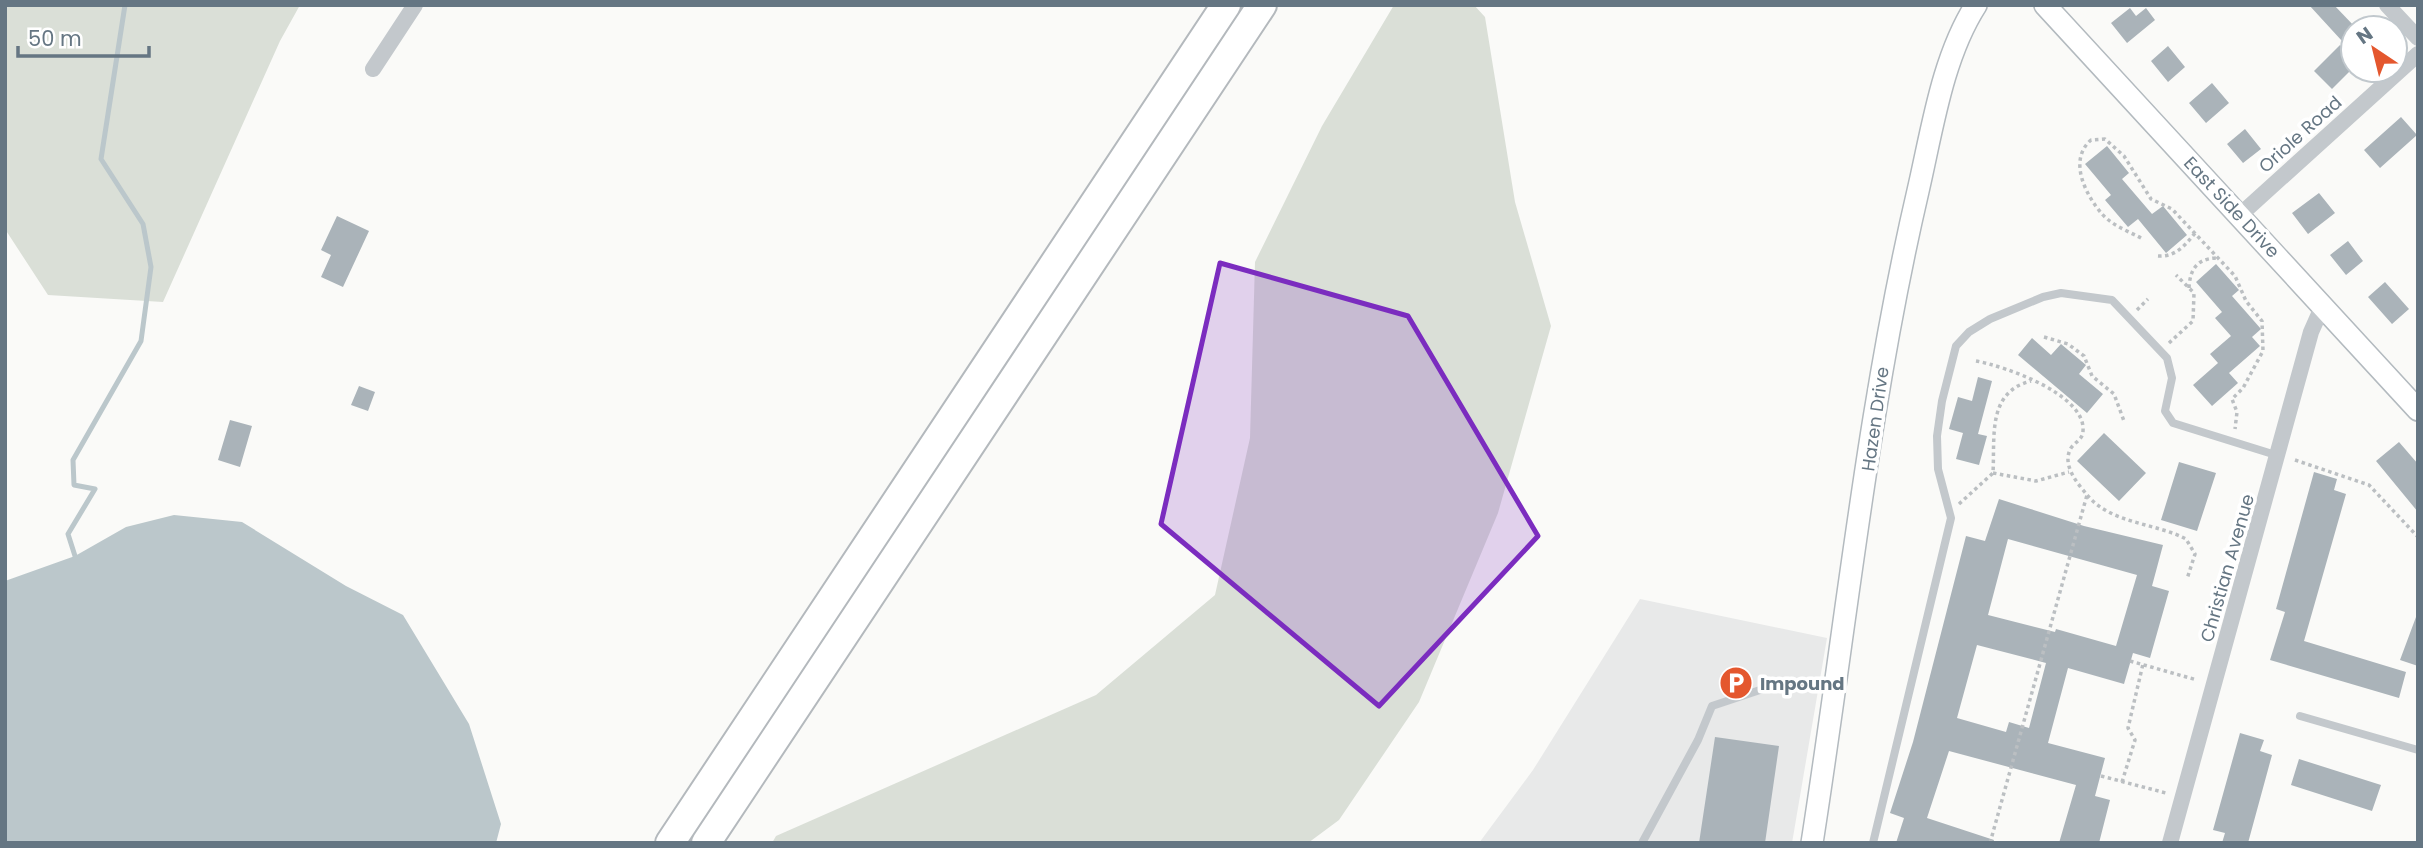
<svg xmlns="http://www.w3.org/2000/svg" width="2423" height="848" viewBox="0 0 2423 848" font-family="Poppins,sans-serif">
	<style>
		.built { fill: #e8e9e9 }
		.green { fill: #dadfd7 }
		.water { fill: #bbc7cb }
		.lines { fill: none; stroke-linecap: round; stroke-linejoin: round }
		.stream { stroke: #bbc7cb; stroke-width: 5 }
		.building { fill: #aab3b9; fill-rule: evenodd }
		.secondary-casing { stroke: #b3babf; stroke-width: 24 }
		.highway-casing { stroke: #b4b9bd; stroke-width: 32 }
		.path { stroke: #bbbfc2; stroke-width: 3.5; stroke-dasharray: 3.5 3.5; stroke-linecap: butt }
		.lane { stroke: #c3c8cc; stroke-width: 8 }
		.street { stroke: #c3c8cc; stroke-width: 16 }
		.secondary { stroke: #fff; stroke-width: 21 }
		.highway { stroke: #fff; stroke-width: 28 }
		.marked { fill: #7b2cbf; fill-opacity: 0.2; stroke: #7b2cbf; stroke-width: 5; stroke-linejoin: round }
		.labels { text-anchor: middle; dominant-baseline: central; stroke-width: 7; stroke-linejoin: round; paint-order: stroke }
		.street-label { font-size: 18px; fill: #657683; stroke: #fff }
		.poi-label { font-size: 18px; font-weight: bold; fill: #657683; stroke: #fff; text-anchor: start }
	</style>
	<rect width="100%" height="100%" fill="#fafaf8"/>
	<path class="built" d="M1640,599l187,39 -35,205h-313l54,-73z"/>
	<path class="green" d="M5,5h295l-20,36 -117,261 -115,-7 -43,-66z
		M1394,5h80l11,12 30,185 36,124 -53,187 -79,189 -80,118 -31,23h-536l4,-7 320,-141 119,-100 35,-157 5,-176 67,-136z"/>
	<path class="water" d="M174,515l68,7 104,64 57,29 66,109 32,100 -5,19h-491v-262l70,-25 51,-29z"/>
	<g class="lines">
		<path class="stream" d="M75,556l-7,-22 27,-45 -21,-4 -1,-25 68,-119 10,-74 -8,-43 -42,-65 24,-154"/>
	</g>
	<path class="building" d="M2309,5h25l22,23 -14,13z
		M2130,8l6,8 10,-8 9,12 -28,23 -16,-20z
		M2340,45l13,13v10l-21,21 -18,-18z
		M2168,46l17,21 -17,15 -17,-21z
		M2212,83l17,20 -23,20 -17,-20z
		M2401,117l16,18 -37,33 -16,-18z
		M2245,129l16,20 -18,14 -16,-19z
		M2107,146l22,27 -7,6 30,35 11,-8 24,29 -21,18 -28,-34 -10,8 -23,-27 6,-5 -26,-31z
		M2319,193l16,20 -27,21 -16,-21z
		M337,216l32,15 -26,56 -22,-10 10,-22 -10,-5z
		M2348,241l15,20 -17,14 -16,-20z
		M2216,264l23,26 -7,6 29,33 -9,8 8,9 -31,27 9,10 -26,23 -19,-21 25,-22 -8,-9 21,-18 -16,-18 7,-6 -26,-30z
		M2385,282l24,27 -17,15 -24,-27z
		M2032,338l19,17 10,-11 25,21 -7,9 24,20 -16,19 -69,-58z
		M1978,377l14,4 -14,53 9,2 -8,29 -23,-6 7,-26 -14,-4 9,-32 14,4z
		M359,386l16,6 -7,19 -17,-6z
		M230,420l22,6 -12,41 -22,-7z
		M2104,433l42,40 -27,28 -42,-40z
		M2399,442l19,22v48l-42,-51z
		M2179,462l37,11 -19,58 -36,-11z
		M2314,472l23,7 -3,11 12,4 -42,147 102,31 -7,26 -129,-38 15,-48 -9,-3z
		M1999,499l85,27 79,19 -11,41 17,5 -19,67 -17,-5 -9,31 -56,-16 -20,75 57,15 -10,38 15,4 -11,43h-40l17,-58 -127,-34 -22,67 67,22 -1,3h-97l8,-25 -14,-5 23,-71 53,-206 19,5zM2008,539l129,36 -21,71 -60,-17 -1,3 -67,-17zM1977,645l69,18 -17,65 -20,-6 -3,10 -49,-14z
		M2416,617h2v49l-18,-6z
		M2240,733l24,7 -4,11 12,4 -24,88h-26l3,-10 -12,-3z
		M1715,737l64,9 -14,97h-66z
		M2299,759l82,26 -9,26 -81,-26z"/>
	<g class="lines">
		<defs>
			<path id="secondary" d="M2045,5l373,405
				M1812,843c34,-217 56,-438 106,-652 14,-60 24,-133 58,-186"/>
			<path id="highway" d="M670,843l556,-838
				M706,843l556,-838"/>
		</defs>
		<use href="#secondary" class="secondary-casing"/>
		<use href="#highway" class="highway-casing"/>
		<path class="path" d="M2141,238c-13,-7 -28,-12 -39,-24 -17,-20 -34,-54 -11,-74l14,-1 19,17 27,43 21,10 63,67 11,25 16,20 1,30 -20,37 -11,11 5,13 -2,17
			M2158,256c17,1 27,-10 37,-23
			M2189,288c1,-18 7,-29 27,-30
			M2137,310l11,-11
			M2044,337l24,7 16,12 8,20 22,18 10,27
			M2169,343l24,-22 1,-28 -18,-18
			M1976,361c28,5 110,33 107,70 0,8 -8,11 -12,17 -10,17 7,36 17,48 24,28 68,27 98,43l9,15 -8,25
			M2295,460l74,25 49,52
			M1993,473l43,8 33,-9
			M1959,504l34,-31c2,-37 -6,-81 38,-92
			M2130,661l67,19
			M2101,776l65,17
			M2122,782l13,-42 -7,-12 15,-64
			M1990,843l97,-348"/>
		<path class="lane" d="M2300,716l118,34
			M1642,843l56,-103 14,-34 48,-16
			M1873,843l78,-325 -13,-49 -1,-33 5,-35 14,-55 13,-14 21,-13 53,-22 18,-4 51,7 55,58 5,20 -7,33 8,12 106,33"/>
		<path class="street" d="M2387,5l31,33
			M373,69l42,-64
			M2240,215l178,-161
			M2170,843l141,-511 12,-27"/>
		<use href="#secondary" class="secondary"/>
		<use href="#highway" class="highway"/>
	</g>
	<path class="marked" d="M1220,263l188,53 130,220 -159,170 -218,-182z"/>
	<defs>
		<symbol id="parking-disc" viewBox="-11 -11 22 22"><circle r="9.5" fill="#e4572e" stroke="#fff"/><path d="M-3.5-5.5H1a3.5 3.5 0 0 1 0 7H-1V5.5H-3.5ZM-1-3.4V-.6H.8a1.4 1.4 0 0 0 0-2.8Z" fill="#fff"/></symbol>
	</defs>
	<g fill-rule="evenodd">
		<use href="#parking-disc" x="1717" y="664" width="38" height="38"/>
	</g>
	<g class="labels">
		<g class="street-label">
			<text transform="translate(2300 134) rotate(-42)">Oriole Road</text>
			<text transform="translate(2232 207) rotate(47)">East Side Drive</text>
			<text transform="translate(1875 419) rotate(-82)">Hazen Drive</text>
			<text transform="translate(2227 568) rotate(-74)">Christian Avenue</text>
		</g>
		<g class="poi-label">
			<text x="1760" y="683">Impound</text>
		</g>
	</g>
	<rect width="2423" height="848" fill="none" stroke="#657683" stroke-width="14"/>
	<g transform="translate(2374 49) rotate(325)"><circle r="33" fill="#ffffff" stroke="#c1c8cd" stroke-width="2"/>
	<path d="M0-5L12 26L0 18L-12 26Z" fill="#e4572e"/>
	<text y="-10" font-size="19" font-weight="bold" text-anchor="middle" fill="#657683">N</text>
	</g>
	<path d="M18 46v10h131v-10" fill="none" stroke="#657683" stroke-width="3.5"/>
	<text x="28" y="46" font-size="21" fill="#657683" stroke="#ffffff" stroke-width="5" paint-order="stroke">50 m</text>
</svg>
